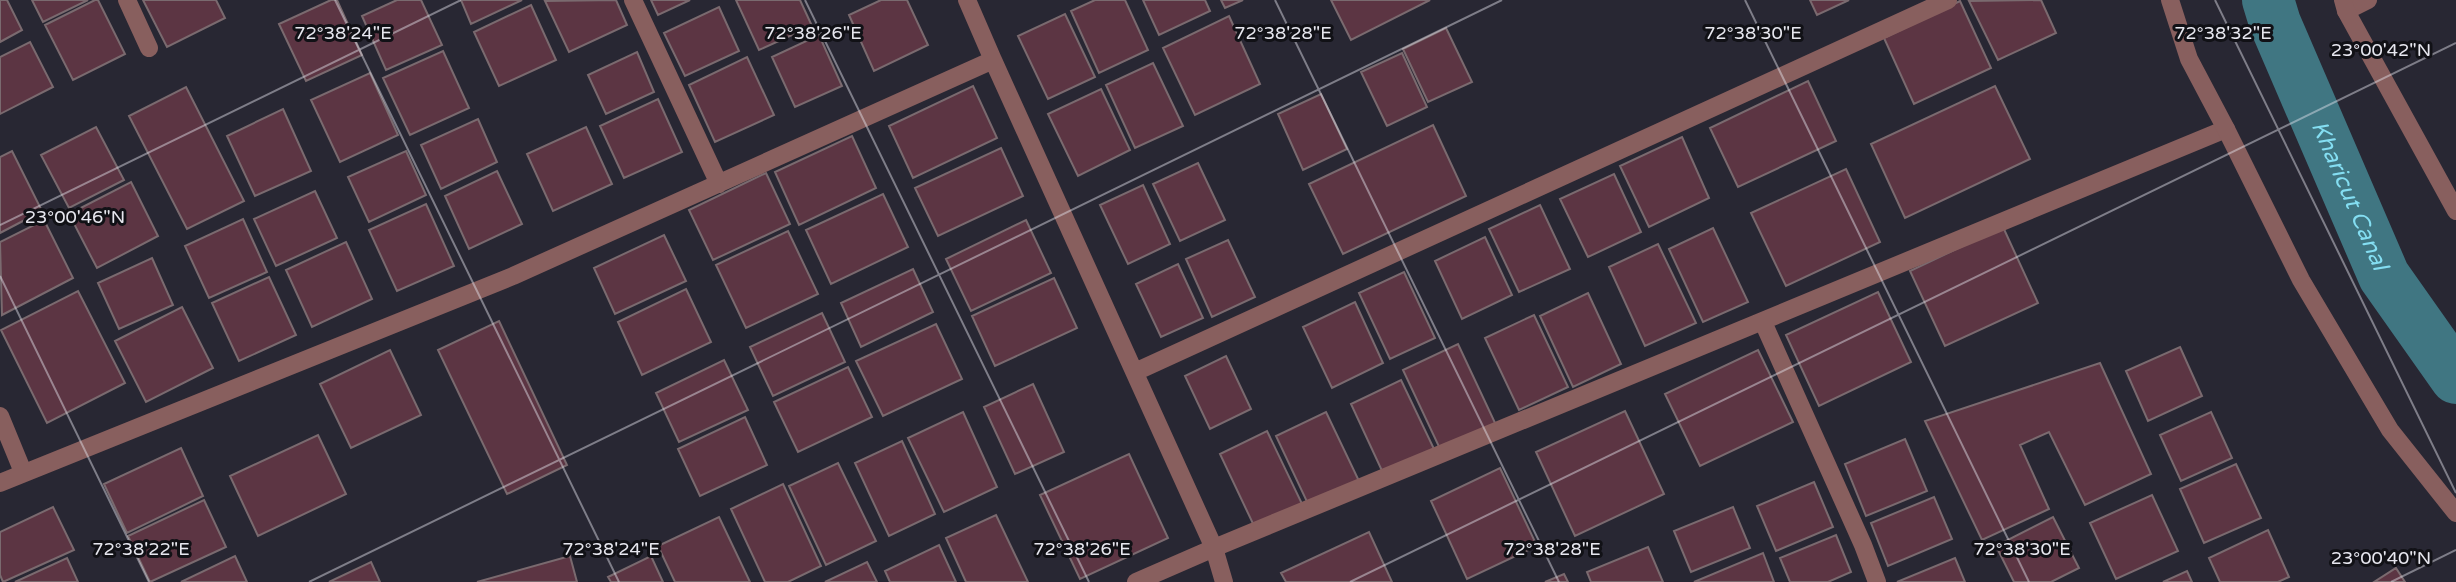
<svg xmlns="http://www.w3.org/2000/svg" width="2456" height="582" viewBox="0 0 2456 582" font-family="'Varela Round',sans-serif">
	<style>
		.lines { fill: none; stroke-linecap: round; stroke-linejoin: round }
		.canal { stroke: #407682; stroke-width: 52 }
		.building { fill: #5c3543; stroke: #7a6a6f; stroke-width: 2 }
		.minor { stroke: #885f5e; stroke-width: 18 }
		.tertiary { stroke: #885f5e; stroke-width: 18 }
		.ticks { fill: none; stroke: #e7e7ef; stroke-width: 2; stroke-opacity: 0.45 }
		.labels { text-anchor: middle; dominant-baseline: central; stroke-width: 6; stroke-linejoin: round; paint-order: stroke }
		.water-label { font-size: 23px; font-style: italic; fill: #84def2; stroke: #111116 }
		.ticks-label { font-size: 18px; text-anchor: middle; fill: #e7e7ef; stroke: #111116; stroke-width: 6; stroke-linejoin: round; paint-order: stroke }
	</style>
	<rect width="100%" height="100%" fill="#282733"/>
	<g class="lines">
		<path class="canal" id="s1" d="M2268,0l7,23 109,253 72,102"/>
	</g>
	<path class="building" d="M0,0h7l15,30 -22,12z
		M32,0h56l-45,22z
		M95,0h3l27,54 -52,26 -28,-55z
		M143,0h73l9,18 -58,29z
		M331,0h6l25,55 -56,26 -27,-57z
		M397,0h24l21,45 -56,25 -24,-54z
		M461,0h61l-51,24z
		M616,0l11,25 -58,27 -24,-51z
		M651,0h39l-32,15z
		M736,0h64l12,26 -53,24z
		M881,0h26l21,45 -54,26 -25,-56z
		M1095,0h30l23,50 -49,23 -28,-62z
		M1143,0h62l5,11 -51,24z
		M1221,0h22l-18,8z
		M1331,0h99l-79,40z
		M1810,0h39l-32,15z
		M2041,0l15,33 -58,27 -29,-59z
		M1960,1l31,67 -77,36 -30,-66z
		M531,5l25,55 -57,26 -25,-54z
		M719,7l20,44 -54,25 -21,-43z
		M1065,14l30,63 -47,22 -30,-63z
		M1229,16l31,68 -65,31 -32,-67z
		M1446,28l26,54 -44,20 -25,-53z
		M819,35l23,51 -47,21 -23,-50z
		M30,42l23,45 -53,27v-57z
		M443,51l26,57 -59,27 -27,-57z
		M637,52l17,40 -48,22 -18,-39z
		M1402,53l25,54 -40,19 -26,-54z
		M747,57l27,58 -59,27 -26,-57z
		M1153,63l30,63 -48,22 -29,-63z
		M370,73l28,62 -58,27 -29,-62z
		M1808,81l28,60 -98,46 -28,-59z
		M973,86l24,52 -84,40 -24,-52z
		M1995,86l35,73 -125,59 -34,-74z
		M186,87l58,114 -57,28 -58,-113z
		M1101,89l29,61 -52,26 -30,-62z
		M1321,94l26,55 -44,21 -25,-56z
		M658,99l24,53 -58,26 -24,-52z
		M283,109l28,62 -56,25 -28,-60z
		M478,119l19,43 -56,27 -20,-44z
		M1433,125l33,71 -123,58 -34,-70z
		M96,127l28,53 -55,28 -28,-53z
		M586,127l26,57 -59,27 -26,-57z
		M852,136l24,52 -77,37 -24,-53z
		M1682,137l27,61 -60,29 -29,-61z
		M1001,148l22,48 -85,40 -23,-48z
		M12,151l30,60 -42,22v-76z
		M406,151l20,44 -57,27 -21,-45z
		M1198,163l27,57 -45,21 -27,-57z
		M1846,169l34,73 -94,44 -35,-73z
		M497,171l25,53 -53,25 -24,-53z
		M766,173l24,51 -77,36 -24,-50z
		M1614,174l27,58 -53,25 -28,-58z
		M131,182l27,54 -61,32 -28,-54z
		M1143,185l27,59 -42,20 -28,-59z
		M315,191l22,47 -61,28 -22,-47z
		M883,194l25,53 -77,37 -25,-54z
		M426,204l28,62 -57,25 -28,-61z
		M1540,205l30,64 -51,23 -30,-63z
		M243,219l24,53 -58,26 -24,-52z
		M44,220l29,58 -71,37 -2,-73z
		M1026,220l25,53 -80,38 -25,-52z
		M2003,227l35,76 -93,43 -35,-75z
		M1713,228l35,74 -45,20 -34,-73z
		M788,231l30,63 -72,34 -30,-63z
		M664,235l22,46 -71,33 -21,-46z
		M1485,237l27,58 -50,24 -27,-58z
		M1228,240l27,57 -43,20 -26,-58z
		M346,242l26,57 -60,28 -26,-57z
		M1658,244l38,79 -51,23 -36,-79z
		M152,258l21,47 -54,24 -21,-46z
		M1178,264l25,54 -42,19 -25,-53z
		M913,269l20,43 -72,35 -20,-44z
		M1404,272l31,66 -45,21 -31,-66z
		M269,277l27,58 -57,26 -27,-58z
		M1054,278l23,50 -82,38 -23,-50z
		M686,289l25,53 -69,33 -24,-53z
		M78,291l47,92 -78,40 -46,-93z
		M1878,292l33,70 -92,44 -33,-71z
		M1588,293l33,71 -48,23 -33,-71z
		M1355,302l28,61 -51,25 -29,-61z
		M182,307l31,61 -67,34 -31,-61z
		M822,313l23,49 -72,34 -23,-49z
		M1534,315l34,72 -49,23 -34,-72z
		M499,321l68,144 -60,29 -69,-144z
		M936,324l26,55 -79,37 -27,-55z
		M1458,344l38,81 -55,26 -38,-81z
		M2180,347l22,49 -54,25 -22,-50z
		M390,350l31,65 -70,33 -31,-64z
		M1758,350l35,72 -93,44 -35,-72z
		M1226,356l25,53 -41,20 -25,-53z
		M724,360l24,50 -69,32 -23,-49z
		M2100,363l51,111 -66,31 -36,-73 -29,13 29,64 -67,31 -57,-119z
		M848,367l24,50 -74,35 -24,-50z
		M1401,380l33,69 -51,24 -32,-69z
		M1033,384l31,68 -49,22 -31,-67z
		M1625,411l39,83 -89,42 -39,-84z
		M963,412l34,75 -53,25 -36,-74z
		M1326,412l33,69 -50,25 -33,-70z
		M2211,412l21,46 -51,23 -21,-46z
		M745,417l22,48 -67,31 -22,-47z
		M1267,431l37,77 -48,22 -36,-76z
		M318,435l28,59 -88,42 -28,-60z
		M1905,439l22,52 -61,25 -21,-52z
		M902,441l33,73 -46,22 -34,-73z
		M181,448l22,48 -76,37 -23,-49z
		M1129,454l39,84 -88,41 -40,-84z
		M838,463l38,78 -50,24 -37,-79z
		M2236,464l25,54 -57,25 -24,-54z
		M1500,468l37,78 -70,33 -36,-78z
		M1814,482l19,45 -57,24 -19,-45z
		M783,484l38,82 -33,16h-23l-34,-73z
		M2152,495l26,56 -62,28 -26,-56z
		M1934,497l18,42 -64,27 -17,-43z
		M204,500l22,47 -76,35 -22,-46z
		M53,507l21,43 -71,32 -3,-7v-43z
		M1733,507l17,41 -59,24 -17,-41z
		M996,515l32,67h-62l-20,-44z
		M719,517l31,65h-75l-17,-36z
		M2053,517l26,51 -28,14h-37l-18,-36z
		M2268,530l21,47 -11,5h-58l-11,-24z
		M1369,532l23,50h-106l-5,-9z
		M1836,535l15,37 -23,10h-38l-10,-24z
		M939,545l17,37h-66l-5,-11z
		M1648,547l15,35h-72l-4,-10z
		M1763,553l11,29h-80z
		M235,556l12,26h-66z
		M570,556l7,26h-100z
		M651,556l12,26h-52l-3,-5z
		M67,558l11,24h-63z
		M1955,558l10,24h-68z
		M371,562l9,20h-51z
		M867,562l10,20h-52z
		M2396,568l9,14h-31z
		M2187,571l5,11h-29z
		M1564,574l4,8h-23z"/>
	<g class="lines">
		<path class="minor" d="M127,0l22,48
			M633,0l86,184
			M967,0l26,60
			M2346,11l22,-11
			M1763,322l100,223 14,37
			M1135,372l813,-372
			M0,416l23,56
			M0,483l513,-207 480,-216 221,488 1012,-419
			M1136,582l78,-34 10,34"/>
		<path class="tertiary" d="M2170,0l19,59 37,70 75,151 89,150 66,83
			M2343,0l3,11 110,200"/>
	</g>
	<path class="ticks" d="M335,0l284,582M805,0l284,582M1275,0l284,582M1745,0l284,582M2215,0l241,493M0,225l461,-225M0,276l149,306M309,582l1193,-582M1350,582l1106,-539M2391,582l65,-32"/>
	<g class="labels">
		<g class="water-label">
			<text stroke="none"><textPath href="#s1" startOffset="212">Kharicut Canal</textPath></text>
		</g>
	</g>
	<g class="ticks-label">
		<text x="343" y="39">72°38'24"E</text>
		<text x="813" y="39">72°38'26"E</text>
		<text x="1283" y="39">72°38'28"E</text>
		<text x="1753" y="39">72°38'30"E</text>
		<text x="2223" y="39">72°38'32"E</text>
		<text x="2381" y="56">23°00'42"N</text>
		<text x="75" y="223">23°00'46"N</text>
		<text x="141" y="555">72°38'22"E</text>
		<text x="611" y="555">72°38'24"E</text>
		<text x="1082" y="555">72°38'26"E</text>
		<text x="1552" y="555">72°38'28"E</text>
		<text x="2022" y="555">72°38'30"E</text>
		<text x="2381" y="564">23°00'40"N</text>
	</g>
</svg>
